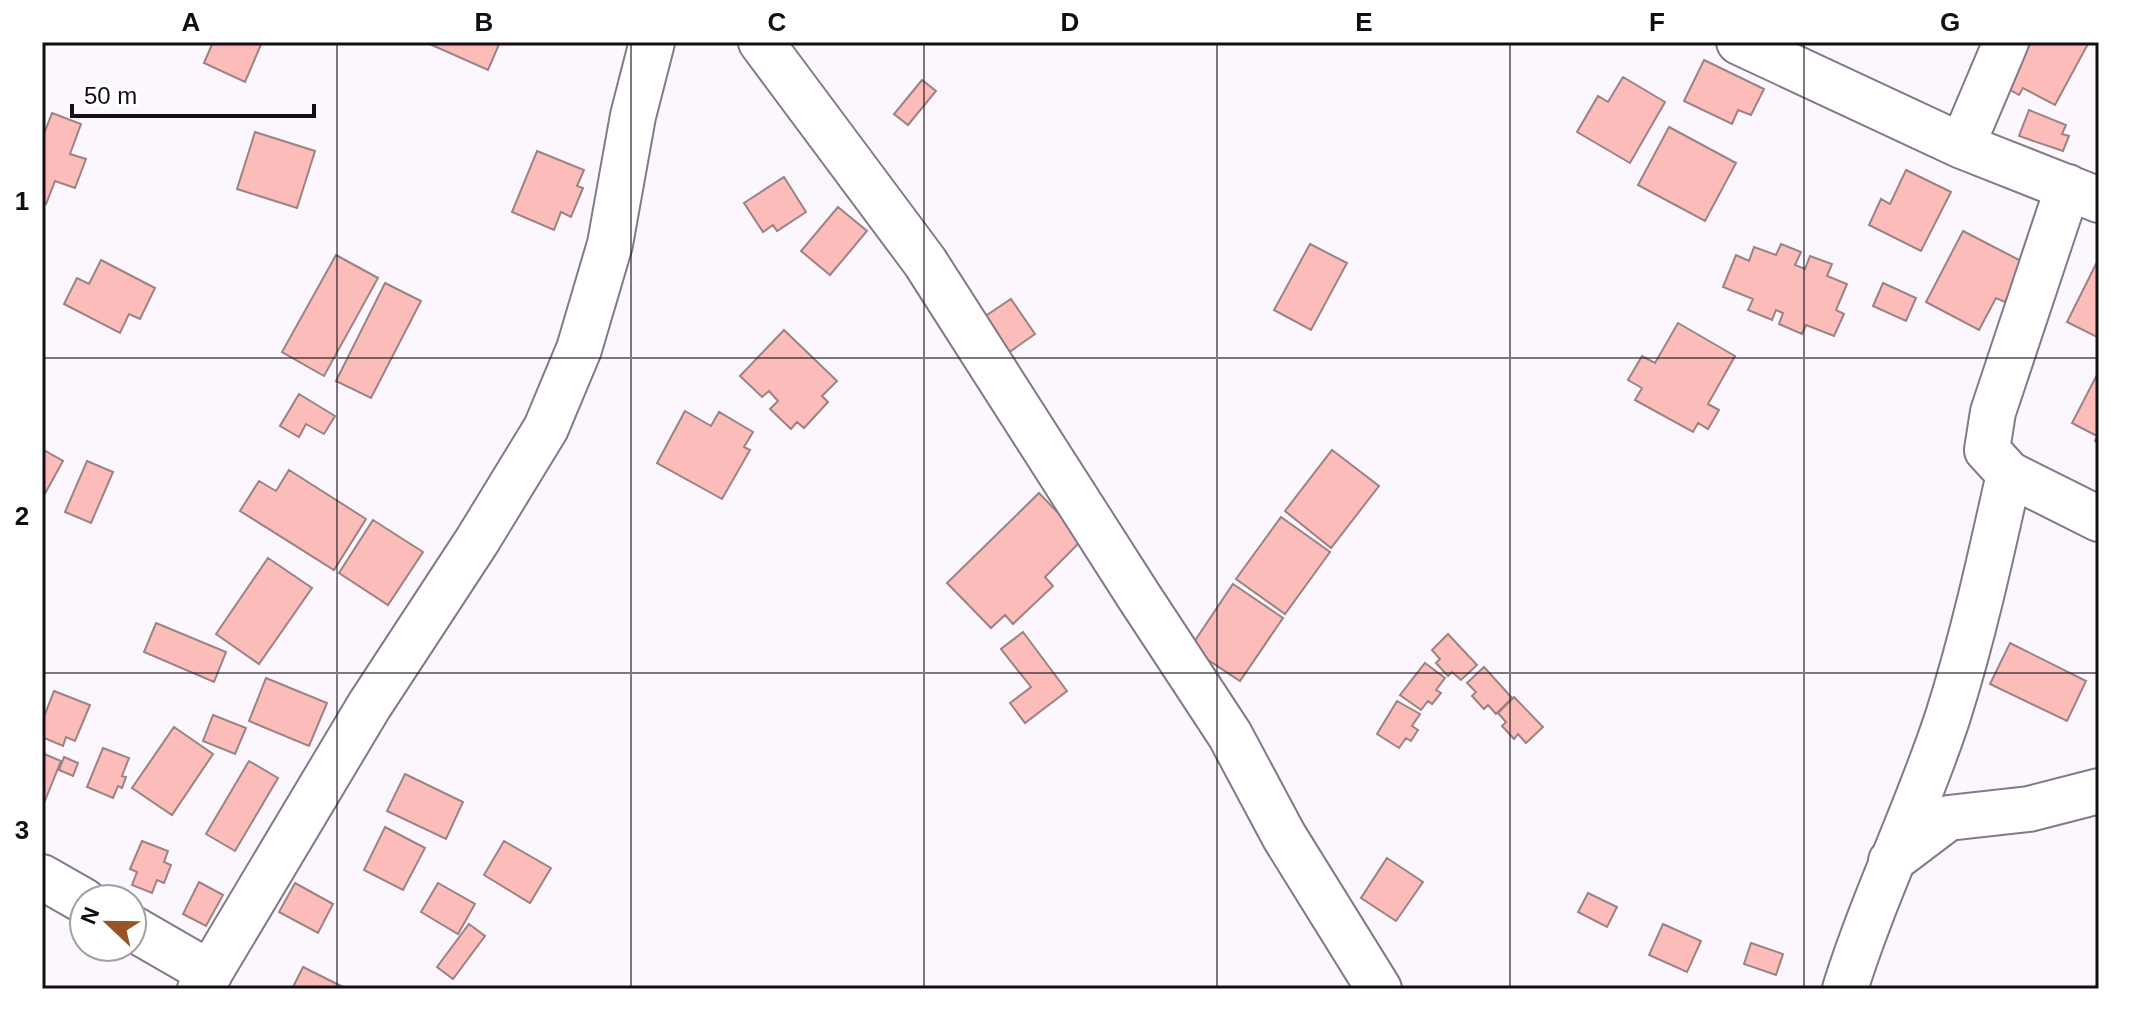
<svg xmlns="http://www.w3.org/2000/svg" width="2141" height="1031" viewBox="0 0 2141 1031" font-family="Arial,sans-serif">
	<style>
		.building { fill: #fcbcba; stroke: #9b8382; stroke-width: 2 }
		.lines { fill: none; stroke-linecap: round; stroke-linejoin: round }
		.minor-casing { stroke: #847889; stroke-width: 48 }
		.minor { stroke: #fff; stroke-width: 44 }
		.grid { fill: none; stroke: #130e15; stroke-width: 2; stroke-opacity: 0.55 }
		.neatline { fill: none; stroke: #130e15; stroke-width: 3 }
		.grid-label { font-size: 26px; text-anchor: middle; font-weight: bold; fill: #130e15 }
	</style>
	<rect width="100%" height="100%" fill="#fcf6fe"/>
	<path class="building" d="M213,42h49l-17,40 -41,-19z
		M425,42h75l-12,28z
		M2031,42h58l-34,63 -32,-17 -4,7 -12,-7z
		M1704,60l60,29 -13,26 -13,-5 -6,14 -48,-23z
		M1623,77l42,25 -35,61 -53,-31 21,-36 10,6z
		M922,80l14,11 -28,34 -14,-11z
		M2029,110l37,15 -4,9 7,2 -6,15 -44,-15z
		M52,113l29,11 -11,30 16,5 -11,29 -20,-7 -9,23 -4,-2v-63z
		M1669,127l67,36 -31,58 -67,-36z
		M255,132l60,19 -18,57 -60,-19z
		M537,151l47,19 -7,16 6,2 -12,29 -10,-5 -7,18 -42,-18z
		M1906,170l45,22 -30,59 -52,-26 12,-26 9,5z
		M784,177l22,35 -29,19 -4,-6 -10,7 -19,-29z
		M838,207l29,24 -37,44 -29,-24z
		M1963,231l62,32 -20,39 -9,-4 -17,32 -53,-28z
		M1310,244l37,19 -36,67 -37,-20z
		M1781,244l20,8 -6,13 10,4 5,-13 22,8 -5,12 20,8 -11,26 8,4 -10,22 -28,-11 -4,9 -23,-10 4,-11 -7,-3 -4,10 -24,-10 5,-11 -30,-12 13,-32 13,6 5,-14 22,8z
		M336,255l42,23 -54,98 -42,-24z
		M2099,258v80l-32,-16z
		M101,260l54,28 -15,31 -11,-5 -9,19 -56,-29 13,-26 12,6z
		M385,283l36,18 -50,97 -35,-17z
		M1883,283l33,15 -10,23 -33,-15z
		M1011,299l24,35 -27,19 -24,-36z
		M1678,323l57,33 -27,48 11,6 -11,19 -10,-6 -5,9 -58,-32 7,-12 -14,-8 14,-24 13,7z
		M784,330l53,51 -15,15 6,6 -24,26 -7,-6 -6,7 -21,-20 8,-8 -9,-10 -7,6 -22,-21z
		M2099,371v73l-4,-3 2,-5 -25,-13z
		M299,394l36,22 -11,18 -18,-10 -7,13 -19,-11z
		M685,411l26,15 8,-14 34,20 -9,15 6,3 -28,49 -65,-36z
		M42,449l21,12 -21,38z
		M1332,450l47,36 -48,62 -46,-37z
		M87,461l26,11 -22,51 -26,-11z
		M289,470l77,49 -32,51 -94,-59 19,-30 17,10z
		M1039,493l44,46 -38,38 8,9 -40,38 -8,-9 -14,13 -44,-45z
		M1281,517l49,35 -45,62 -49,-35z
		M373,520l50,32 -35,53 -49,-32z
		M268,558l44,30 -53,76 -43,-30z
		M1233,584l50,34 -43,63 -50,-33z
		M156,623l70,29 -12,30 -70,-30z
		M1023,632l44,59 -42,32 -15,-20 21,-16 -30,-38z
		M1448,634l29,31 -16,15 -9,-8 -4,4 -12,-13 4,-4 -8,-9z
		M2010,643l76,38 -19,40 -77,-37z
		M1425,663l20,15 -9,12 5,3 -9,11 -4,-3 -7,9 -21,-15z
		M1484,667l28,31 -16,16 -8,-9 -4,4 -12,-13 4,-4 -9,-9z
		M266,678l61,25 -18,43 -60,-25z
		M54,691l36,14 -15,36 -9,-4 -3,9 -21,-9v-15z
		M1514,697l29,30 -17,16 -8,-9 -4,5 -12,-13 4,-4 -8,-9z
		M1397,701l23,13 -8,12 6,4 -7,11 -5,-3 -7,10 -22,-14z
		M213,715l33,13 -11,26 -32,-13z
		M174,727l39,27 -41,61 -40,-27z
		M103,748l26,10 -7,18 4,1 -4,11 -4,-2 -5,12 -26,-11z
		M42,753l19,8 -19,47z
		M64,757l14,6 -5,13 -14,-6z
		M249,761l29,17 -43,73 -29,-17z
		M405,774l58,28 -17,37 -59,-28z
		M385,827l40,21 -22,42 -39,-20z
		M142,841l26,10 -4,11 7,3 -7,18 -7,-3 -5,13 -20,-8 5,-13 -7,-3z
		M504,841l47,27 -21,35 -46,-28z
		M1387,858l36,24 -27,39 -35,-23z
		M199,882l24,13 -17,31 -23,-12z
		M295,883l38,21 -15,29 -39,-21z
		M438,883l37,21 -17,30 -37,-22z
		M1588,893l29,14 -10,20 -29,-15z
		M469,924l16,12 -32,43 -16,-12z
		M1663,924l38,17 -14,31 -38,-17z
		M1751,943l32,11 -7,21 -32,-11z
		M303,967l44,22h-55z"/>
	<g class="lines">
		<defs>
			<path id="minor" d="M761,42l164,220 213,333 92,140 54,101 95,153
				M1739,42l223,104 137,54
				M1962,146l44,-104
				M2009,474l90,45
				M1891,861l57,-43 81,-9 70,-18
				M42,877l42,24
				M132,928l78,45
				M200,989l169,-283 108,-165 69,-113 33,-79 31,-105 23,-128 19,-74
				M1845,989c29,-93 73,-181 103,-273 25,-79 43,-161 61,-242l-22,-24 6,-38 75,-225"/>
		</defs>
		<use href="#minor" class="minor-casing"/>
		<use href="#minor" class="minor"/>
	</g>
	<path class="grid" d="M337,42v947M631,42v947M924,42v947M1217,42v947M1510,42v947M1804,42v947M42,358h2057M42,673h2057"/>
	<rect width="2141" height="1031" fill="none" stroke="#ffffff" stroke-width="88"/>
	<g transform="translate(108 923) rotate(292)"><circle r="38" fill="#ffffff" stroke="#a19fa1" stroke-width="2"/>
	<path d="M0-6L14 30L0 20L-14 30Z" fill="#985426"/>
	<text y="-12" font-size="22" font-weight="bold" text-anchor="middle" fill="#130e15">N</text>
	</g>
	<path d="M72 104v12h242v-12" fill="none" stroke="#130e15" stroke-width="4"/>
	<text x="84" y="104" font-size="24" fill="#130e15" stroke="#ffffff" stroke-width="6" paint-order="stroke">50 m</text>
	<rect x="44" y="44" width="2053" height="943" class="neatline"/>
	<g class="grid-label">
		<text x="191" y="31">A</text>
		<text x="484" y="31">B</text>
		<text x="777" y="31">C</text>
		<text x="1070" y="31">D</text>
		<text x="1364" y="31">E</text>
		<text x="1657" y="31">F</text>
		<text x="1950" y="31">G</text>
		<text x="22" y="210">1</text>
		<text x="22" y="525">2</text>
		<text x="22" y="839">3</text>
	</g>
</svg>
